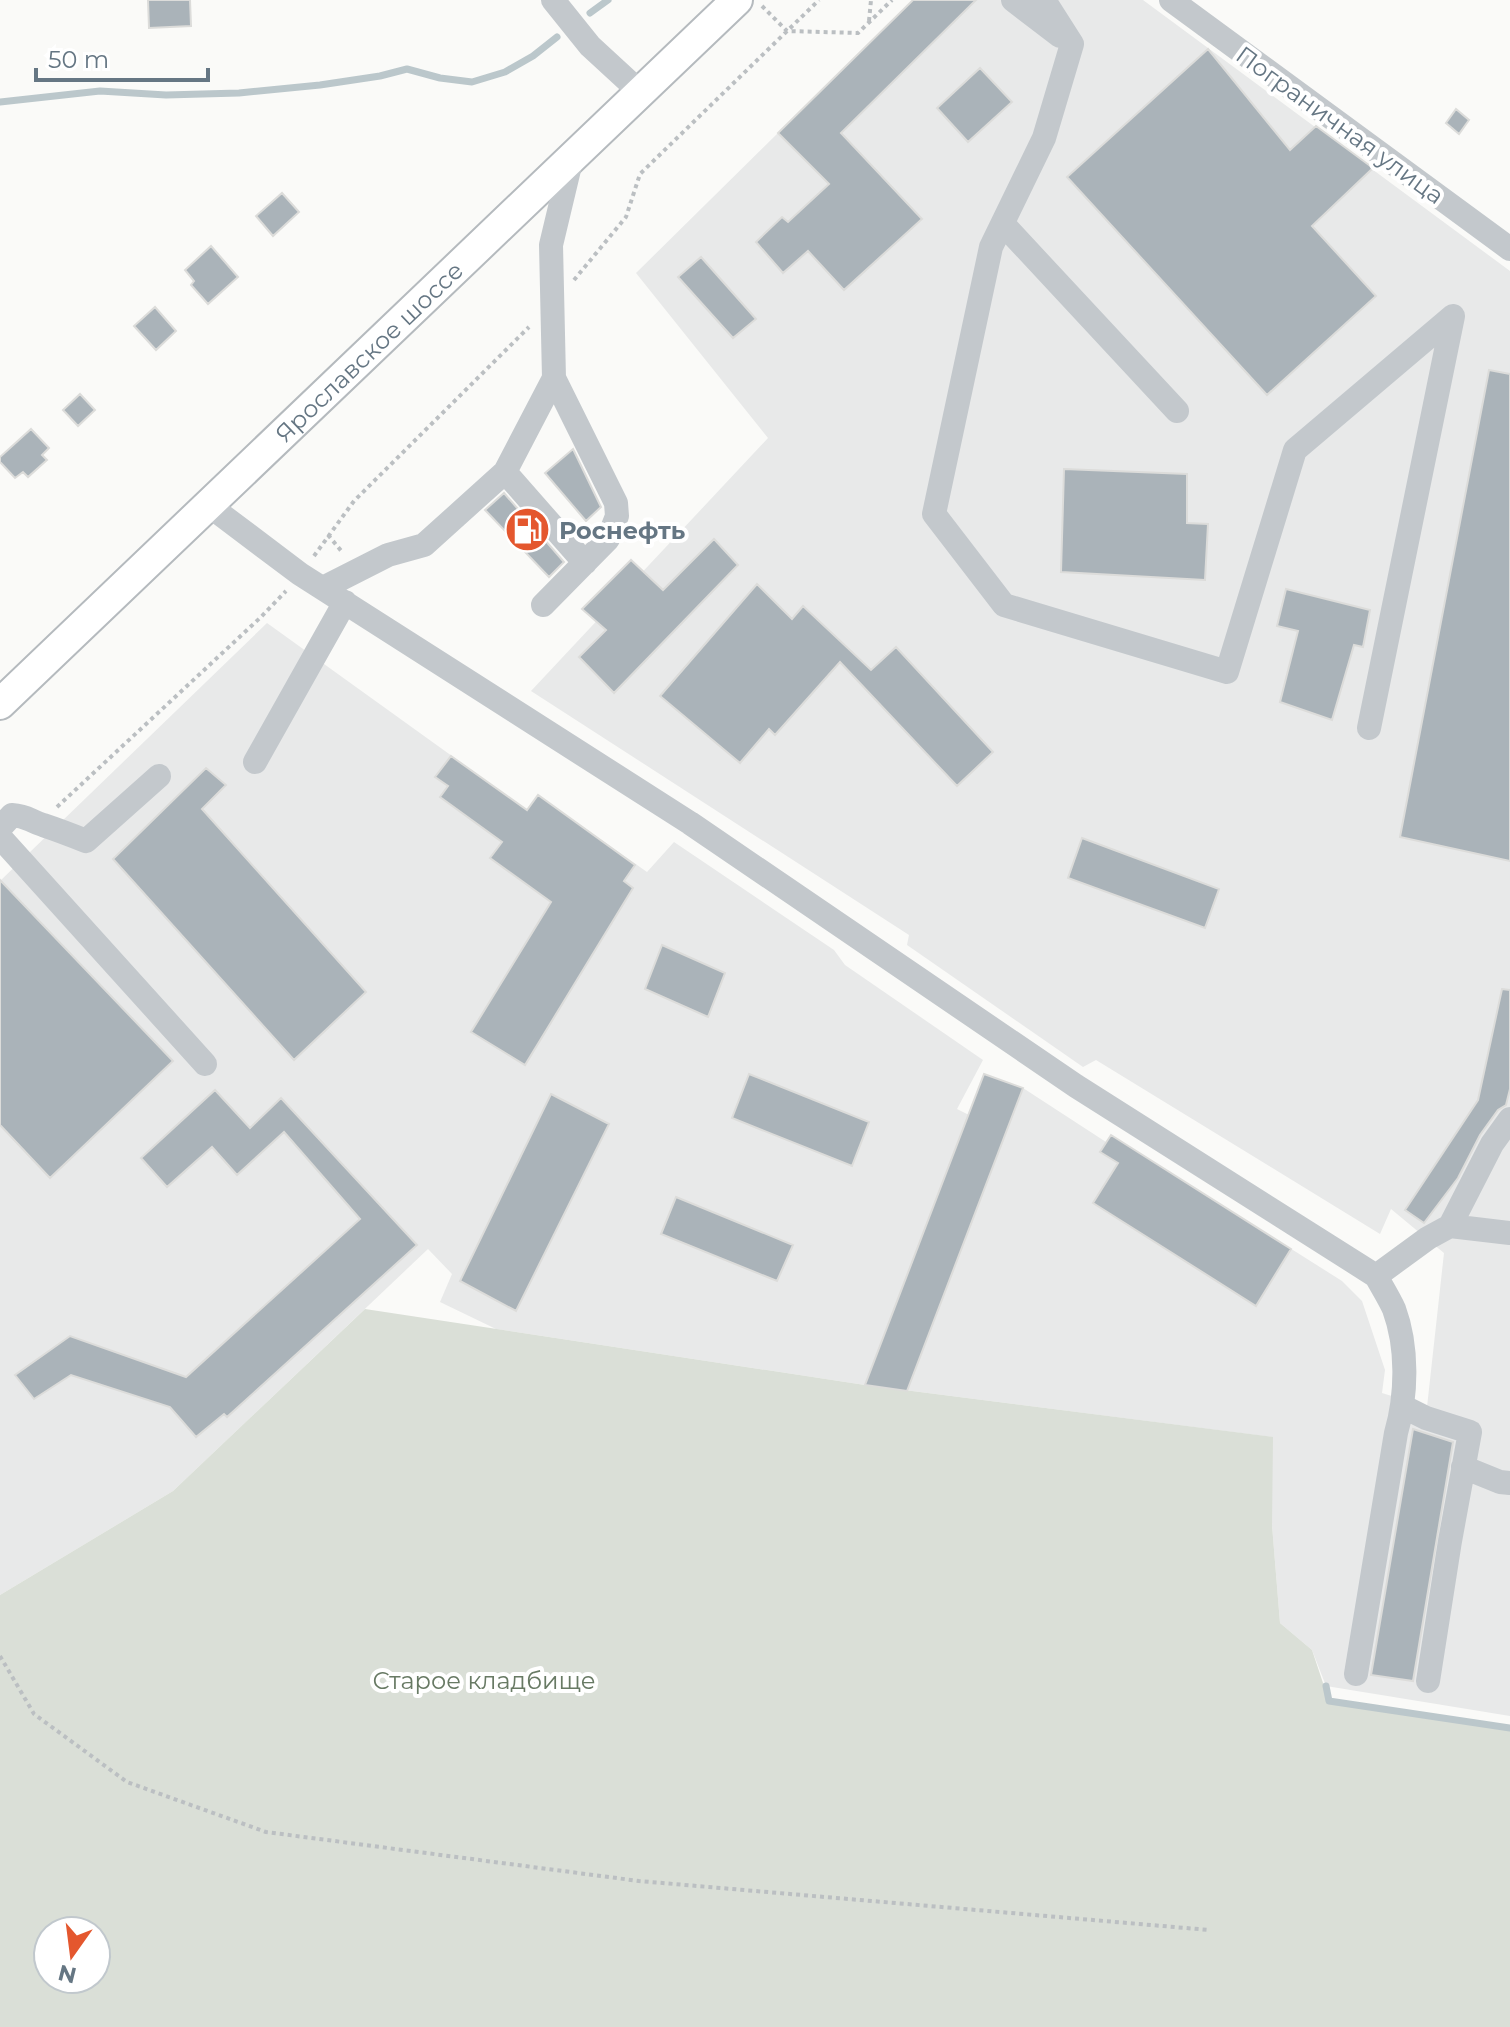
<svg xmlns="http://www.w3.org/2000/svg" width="1510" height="2027" viewBox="0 0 1510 2027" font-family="Montserrat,sans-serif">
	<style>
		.built { fill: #e8e9e9 }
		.green { fill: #dadfd7; fill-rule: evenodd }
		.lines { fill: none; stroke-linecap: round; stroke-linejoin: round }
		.stream { stroke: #bbc7cb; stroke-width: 7 }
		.building { fill: #aab3b9; stroke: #dcdcda; stroke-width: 2 }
		.major-casing { stroke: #b5babe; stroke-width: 34 }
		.path { stroke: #bbbfc2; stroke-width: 4; stroke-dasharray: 4 4; stroke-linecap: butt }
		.minor { stroke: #c3c8cc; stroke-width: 24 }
		.major { stroke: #fff; stroke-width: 30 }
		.labels { text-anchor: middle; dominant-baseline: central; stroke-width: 8; stroke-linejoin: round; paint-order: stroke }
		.street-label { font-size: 24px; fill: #657683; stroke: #fff }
		.poi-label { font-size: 24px; font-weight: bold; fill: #657683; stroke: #fff; text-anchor: start }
		.park-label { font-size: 24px; fill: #687a64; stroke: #fff }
	</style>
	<rect width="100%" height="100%" fill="#fafaf8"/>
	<path class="built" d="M913,0h230l367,271v1445l-184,-30 -14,-36 -32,-27 -8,-98v-88l-407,-52 -369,-56 -56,-27 12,-28 -24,-25 -255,242 -173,104v-714l267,-258 260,187 11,-15 109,77 27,-30 160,108 11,15 138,95 -26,49 12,6 15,-41 39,14 83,54 5,-7 231,146 20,20 23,69 -3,23 45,14 17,-154 -53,-44 -11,25 -284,-174 -13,7 -176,-122 2,-10 -378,-244 237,-253 -132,-165z"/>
	<path class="green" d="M365,1309l500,76 408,52 -1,88 8,98 32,27 17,51 181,27v299h-1510v-432l173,-104zM48,1931h48v48h-48z"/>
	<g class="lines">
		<path class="stream" d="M590,13l18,-13
			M0,102l100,-11 66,4 73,-2 81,-8 60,-9 27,-7 33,9 32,4 33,-10 28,-16 24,-19
			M1326,1686l3,15 181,27"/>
	</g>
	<path class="building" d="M148,0h42l1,26 -42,2z
		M913,0h63l-135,133 81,86 -78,71 -36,-39 -25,22 -27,-31 26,-25 6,5 41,-38 -51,-51z
		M1208,49l82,101 26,-24 57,42 -61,58 64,70 -109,99 -200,-218z
		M980,68l32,34 -44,40 -31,-34z
		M1456,109l13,11 -10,14 -13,-11z
		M282,193l17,19 -26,24 -17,-20z
		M211,246l27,31 -30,27 -17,-19 3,-4 -9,-11z
		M701,257l55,62 -23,19 -55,-61z
		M155,307l21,24 -20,19 -22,-24z
		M1489,370l21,4v487l-110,-24z
		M80,394l15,16 -17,16 -15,-16z
		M31,429l18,19 -7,7 5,5 -19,17 -5,-5 -8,6 -15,-16v-5z
		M573,449l28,58 -15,14 -41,-48z
		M1064,469l123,5v49l21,1 -3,56 -144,-8z
		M504,493l60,69 -15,15 -64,-67z
		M714,539l24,26 -124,128 -35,-36 27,-27 -24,-21 49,-49 32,30z
		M757,584l35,35 11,-13 68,64 25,-23 97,105 -36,34 -117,-124 -65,73 -6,-6 -29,34 -80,-67z
		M1286,589l84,21 -7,37 -9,-2 -22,75 -52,-18 18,-71 -21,-5z
		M451,756l76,54 11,-15 97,70 -11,16 9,7 -108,177 -54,-33 80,-130 -61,-44 12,-16 -62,-45 8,-11 -13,-9z
		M206,768l20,17 -24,24 164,183 -72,68 -181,-201z
		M1082,838l137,51 -14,39 -137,-50z
		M0,880l173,181 -123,117 -50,-53z
		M662,945l63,28 -17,44 -63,-28z
		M1502,989l8,1v99l-4,16 -8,5 -18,25 -22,43 -34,45 -19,-13 73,-110z
		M749,1074l120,48 -17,44 -120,-48z
		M984,1074l39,14 -116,303 -42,-6z
		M215,1090l35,38 31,-30 136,147 -190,172 -3,-3 -28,23 -26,-30 -99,-32 -37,24 -19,-24 55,-39 116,41 174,-158 -76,-87 -47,43 -25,-28 -45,40 -26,-29z
		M551,1094l58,30 -93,187 -56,-30z
		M1111,1135l180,114 -35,57 -163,-103 25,-40 -18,-11z
		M676,1197l117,48 -16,36 -116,-47z
		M1413,1429l40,13 -40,239 -42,-6z"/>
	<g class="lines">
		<defs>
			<g id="major">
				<path id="s1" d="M0,704l737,-704"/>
			</g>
		</defs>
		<use href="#major" class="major-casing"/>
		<path class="path" d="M762,6l25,25 71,2 34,-33
			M869,21l2,-21
			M574,280l52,-63 14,-43 179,-174
			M328,535l15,18
			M314,556l40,-55 175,-174
			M57,807l204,-190 25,-26
			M0,1656l34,58 93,68 139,50 373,49 570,49"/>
		<path class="minor" d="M553,0l37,46 50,46
			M1013,0l47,36
			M1044,0l28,44 -28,94 -53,109 -57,267 70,91 223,67 68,-222 158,-134 -84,412
			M1171,0l339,249
			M1003,224l174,187
			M505,472l80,91
			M207,504l93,70 390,249 386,263 300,190c6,11 13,22 18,33 14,38 13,86 2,124l-40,241
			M323,588l65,-33 36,-10 81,-73 49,-94
			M543,605l65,-66 9,-23 -1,-13 -62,-125 -3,-133 21,-88
			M255,762l90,-160
			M0,828l12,-13c16,1 17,6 31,10 15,5 28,10 43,16l73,-65
			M0,837l205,227
			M1450,1226l60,7
			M1376,1276l52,-38 22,-12 42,-82 18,-25
			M1404,1407l22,11 44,14 -20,109 -22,140
			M1463,1467l37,15 10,1"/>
		<use href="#major" class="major"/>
	</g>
	<defs>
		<symbol id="fuel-disc" viewBox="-11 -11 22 22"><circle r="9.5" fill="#e4572e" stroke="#fff"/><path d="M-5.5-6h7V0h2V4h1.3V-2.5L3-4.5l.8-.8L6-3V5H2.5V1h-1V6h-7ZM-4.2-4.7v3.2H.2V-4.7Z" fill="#fff"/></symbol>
	</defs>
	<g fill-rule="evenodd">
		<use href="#fuel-disc" x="502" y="504" width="51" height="51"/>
	</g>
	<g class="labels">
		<g class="street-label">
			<text transform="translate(1340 125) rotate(36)">Пограничная улица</text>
			<text stroke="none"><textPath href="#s1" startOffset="510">Ярославское шоссе</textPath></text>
		</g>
		<g class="poi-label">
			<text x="559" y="530">Роснефть</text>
		</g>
		<g class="park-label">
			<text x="484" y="1680">Старое кладбище</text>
		</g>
	</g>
	<g transform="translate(72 1955) rotate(194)"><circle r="38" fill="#ffffff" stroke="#c1c8cd" stroke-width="2"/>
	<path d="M0-6L14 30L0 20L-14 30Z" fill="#e4572e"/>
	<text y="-12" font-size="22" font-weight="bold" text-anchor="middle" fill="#657683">N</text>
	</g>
	<path d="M36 68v12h172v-12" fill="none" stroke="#657683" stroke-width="4"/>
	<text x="48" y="68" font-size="24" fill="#657683" stroke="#ffffff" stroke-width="6" paint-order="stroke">50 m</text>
</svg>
